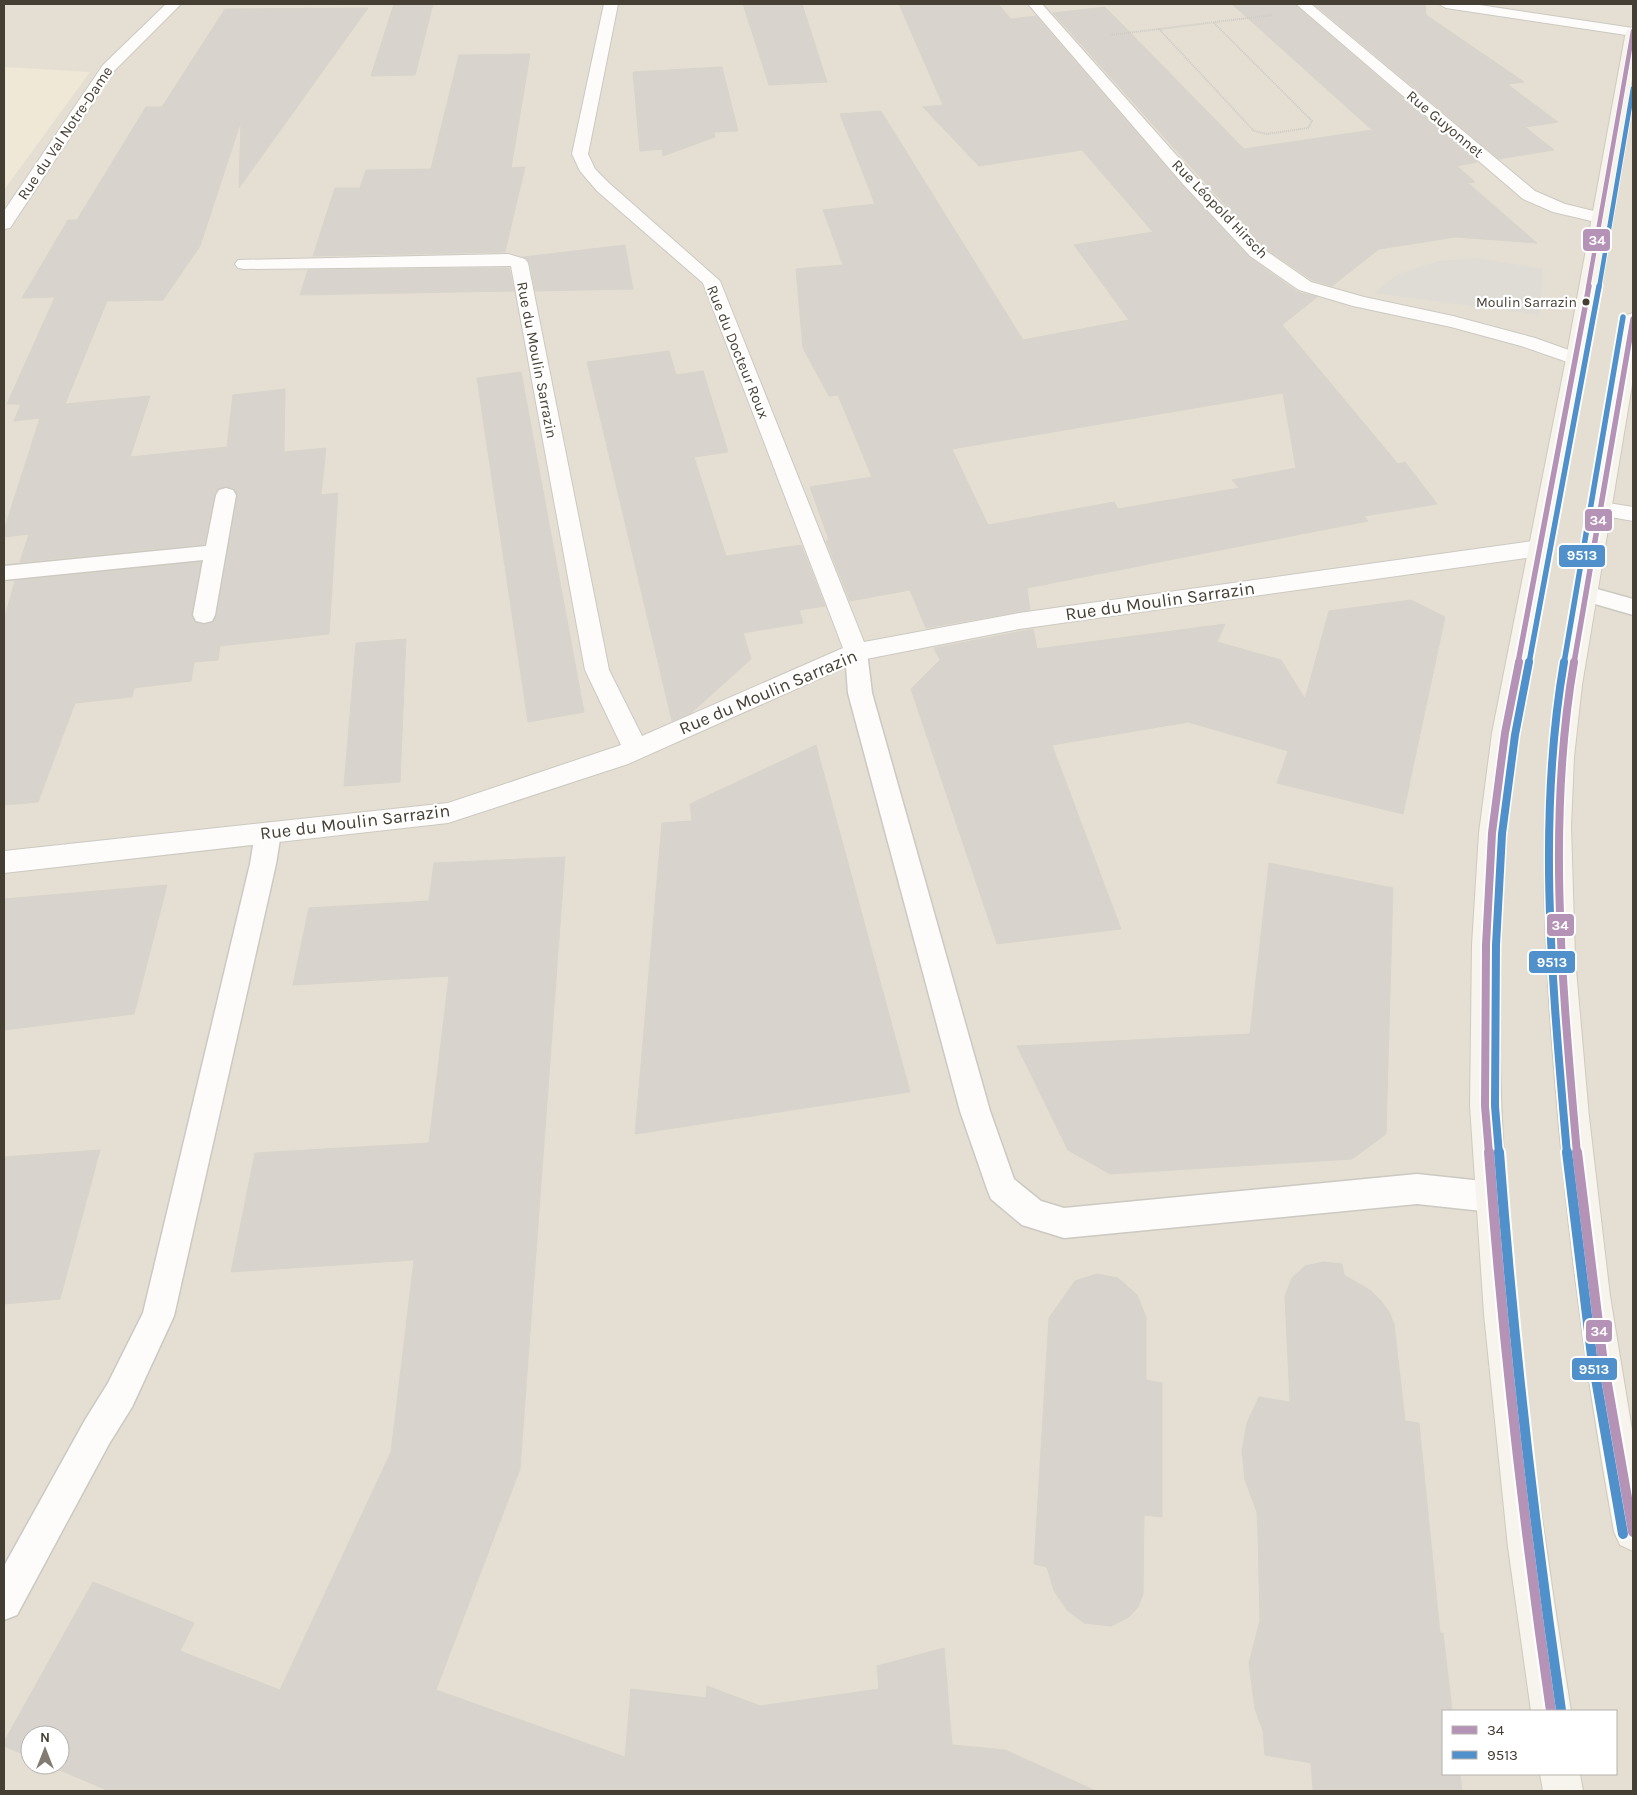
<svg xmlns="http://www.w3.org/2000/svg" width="1637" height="1795" viewBox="0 0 1637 1795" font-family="Karla,sans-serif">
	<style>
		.residential { fill: #e5dfd3; fill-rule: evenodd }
		.education { fill: #efe8d7 }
		.parking { fill: #dfdcd6 }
		.building { fill: #d8d4cd; stroke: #d8d4cc; fill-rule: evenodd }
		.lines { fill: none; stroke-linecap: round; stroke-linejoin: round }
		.lane-casing { stroke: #ccc9c2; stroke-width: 3 }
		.street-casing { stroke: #ccc9c2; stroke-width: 2 }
		.secondary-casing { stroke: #cfcabd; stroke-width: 2 }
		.path { stroke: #cecbc6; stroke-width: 2; stroke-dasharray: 1 1; stroke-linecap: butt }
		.lane { fill: #fdfcfb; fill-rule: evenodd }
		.street { fill: #fdfcfb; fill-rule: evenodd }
		.secondary { fill: #f6f4ed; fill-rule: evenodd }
		.bus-1-far3-casing { stroke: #fff; stroke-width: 6 }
		.bus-1-far2-casing { stroke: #fff; stroke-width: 9 }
		.bus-1-far1-casing { stroke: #fff; stroke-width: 11 }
		.bus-1-casing { stroke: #fff; stroke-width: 14 }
		.bus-2-far3-casing { stroke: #fff; stroke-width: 6 }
		.bus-2-far2-casing { stroke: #fff; stroke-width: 9 }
		.bus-2-far1-casing { stroke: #fff; stroke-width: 11 }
		.bus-2-casing { stroke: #fff; stroke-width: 14 }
		.bus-1-far3 { stroke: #b593b6; stroke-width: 4.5 }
		.bus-1-far2 { stroke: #b593b6; stroke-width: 5.5 }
		.bus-1-far1 { stroke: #b593b6; stroke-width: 8 }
		.bus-1 { stroke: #b593b6; stroke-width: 10 }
		.bus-2-far3 { stroke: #5091cb; stroke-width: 4.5 }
		.bus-2-far2 { stroke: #5091cb; stroke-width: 5.5 }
		.bus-2-far1 { stroke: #5091cb; stroke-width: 8 }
		.bus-2 { stroke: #5091cb; stroke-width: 10 }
		.bus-dot { fill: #453e33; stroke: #fff; stroke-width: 2 }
		.labels { text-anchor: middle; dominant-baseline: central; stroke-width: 4.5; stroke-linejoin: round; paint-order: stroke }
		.far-bus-label { font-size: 14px; fill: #453e33; stroke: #fff; text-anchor: end }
		.far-street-label { font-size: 15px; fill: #453e33; stroke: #fff }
		.street-label { font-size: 18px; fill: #453e33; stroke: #fff }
		.line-badge { stroke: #fff; stroke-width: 2 }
		.badge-label { font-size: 14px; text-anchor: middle; font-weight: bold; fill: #fff }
	</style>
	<rect width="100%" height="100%" fill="#f0ede6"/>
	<path class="residential" d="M4,4h1629v1787h-1629zM1443,1711h173v63h-173zM30,1735h30v30h-30z"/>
	<path class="education" d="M4,67l86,5 -86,118z"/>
	<path class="parking" d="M1478,258l65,11 -4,46 -165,-22 24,-19 41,-13z"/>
	<path class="building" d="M394,4h39l-18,71 -44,1z
		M743,4h59l25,78 -58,3z
		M899,4h99l13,15 25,-3 145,168 68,73 49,35 19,5 -35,28 116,139 7,-2 32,42 -73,12 4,5 -341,67 3,22 -104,18 -16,-38 -60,11 -24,-60 3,-1 -19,-53 62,-10 -34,-82 -9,1 -26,-48 -7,-79 47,-4 -20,-55 52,-6 -35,-90 41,-3 142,229 106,-20 -55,-75 79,-13 -71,-82 -103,16 -56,-59 20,-2zM1283,393l13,75 -64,12 7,8 -121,21 -4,-7 -126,23 -36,-76z
		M1232,4h62l183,158 -20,4 18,16 -7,1 69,60 -82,-6 -76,12 -47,37 -20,-6 -49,-33 -210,-234 52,-6 139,142 128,-19z
		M1314,4h111l1,11 98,67 -17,2 51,38 -33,5 29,23 -55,9z
		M368,8l-129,180 2,-67 -41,125 -37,54 -56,1 -42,103 85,-8 -20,61 97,-10 6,-52 52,-6 -1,63 42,-4 -5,47 17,-2 -9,141 -109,12 -2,14 -24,2 -3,19 -57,7 -2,9 -57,6 -37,99 -34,3v-185l11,-39 186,-19 -10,54 5,7 8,2 8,-2 5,-8 21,-120 -4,-7 -9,-2 -8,3 -3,6 -10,49 -184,18 9,-28 -25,3v-7l36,-112 -26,3 7,-17h-14l48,-107 -33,1 46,-78h9l69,-113h16l63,-98z
		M530,54l-19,114 14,-1 -20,85 -192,4 22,-68h25l6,-18 65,-1 28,-114z
		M722,67l16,64 -24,1 1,5 -52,19 -1,-7 -22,2 -7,-79z
		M625,245l8,44 -98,2 -5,-28 -7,-6z
		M509,268l5,23 -214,4 8,-25z
		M669,351l7,24 27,-4 25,81 -34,5 32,99 75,-11 24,61 -26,4 4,13 -60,10 8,26 -60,54 -19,8 -85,-359z
		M521,372l63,340 -56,10 -51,-344z
		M1411,600l34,17 -42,197 -126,-31 11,-32 -100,-29 -136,23 69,184 -124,15 -86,-255 29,-29 -6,-12 99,-19 4,20 188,-25 -8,18 64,18 24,39 24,-88z
		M406,639l-6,143 -56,4 12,-143z
		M816,745l94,347 -275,42 27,-311 30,-2 -2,-17z
		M565,857l-45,612 -84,221 189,67 6,-68 75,9 1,-12 53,20 119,-17 -2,-23 67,-18 8,97 53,5 91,41h-987l-61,-26h12v-30h-30v22l-26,-11v-4l89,-160 101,41 -14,28 100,39 111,-238 23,-192 -183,12 24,-119 174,-10 20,-167 -156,9 16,-77 120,-7 5,-38z
		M1269,863l124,25 -7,246 -34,25 -242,15 -42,-24 -51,-104 233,-12z
		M167,885l-33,129 -130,16v-131z
		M100,1150l-40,149 -56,5v-147z
		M1323,1262l19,2 2,11 27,16 10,10 8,11 5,12 11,97 14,2 21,210h3l9,78h-9v63h17l2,17h-149l-2,-28 -46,-8 -2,-24 -8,-22 -6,-46 11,-42 -2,-88 -1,-21 -12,-32 -3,-29 5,-28 12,-26 31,5 -5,-106 7,-18 13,-12z
		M1097,1274l21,4 19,17 9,22v63l16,3v134l-18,-2 -1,79 -5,13 -9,10 -18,9 -27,-3 -17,-13 -13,-19 -7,-24 -13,-3 15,-246 26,-37z"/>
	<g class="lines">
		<defs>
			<path id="lane" d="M226,488l7,2 3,5 -21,120 -3,6 -8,2 -8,-2 -3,-6 10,-55 -199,20v-14l202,-20 10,-51 3,-5z
				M1586,586l47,13v16l-55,-16 -3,-5 3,-5z
				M856,644l8,2 3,6 5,41 118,418 24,68 27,22 23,7 353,-34 75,8 11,4 4,11 -4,11 -11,4 -75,-8 -353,34 -42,-13 -31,-26 -4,-10 -27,-78 -112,-418 -3,-41 3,-6z
				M268,823l9,3 4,7 -5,31 -102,452 -42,91 -23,37 -92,171 -13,5v-54l81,-146 23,-37 35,-70 107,-449 5,-31 4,-7z"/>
			<path id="street" d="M166,4h15l-67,67 -104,157 -6,1v-18l99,-146z
				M604,4h14l-30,150 7,15 14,14 111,98 144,361 155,-29 521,-73 8,3 3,5 -3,5 -8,3 -521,73 -158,31 -233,104 -180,59 -444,50v-22l444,-48 173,-58 -36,-75 -74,-404 -267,3 -6,-1 -3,-4 3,-4 270,-6 17,5 3,4 81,407 33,66 201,-88 -140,-365 -106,-92 -17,-20 -8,-17z
				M1028,4h14l152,171 68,73 49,34 53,15 89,19 82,22 48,17 3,4 -3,4 -7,2 -55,-19 -70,-19 -98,-21 -54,-16 -49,-34 -68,-73z
				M1296,4h15l224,187 30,13 41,10 3,4 -3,4 -6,1 -47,-11 -30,-13z
				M1439,4h34l160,24v8l-187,-28z
				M1602,502l31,5v14l-39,-7 -3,-5 3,-5z"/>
			<path id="secondary" d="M1633,27v46c-24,148 -49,295 -76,442 -19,106 -44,212 -52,320 -22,292 21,587 66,876h-40l-23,-164 -24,-233 -14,-208 2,-161 7,-112 13,-100 74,-374 60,-328z
				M1633,313v66l-51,306 -8,72 -3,69 4,132 14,159 21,179 23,140v115l-13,-6 -6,-13c-27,-149 -47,-300 -59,-451 -9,-106 -15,-213 -7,-319 6,-74 22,-147 36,-219 15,-74 27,-149 40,-224l2,-4z
				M1540,1774h40l3,17h-40z"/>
		</defs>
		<use href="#lane" class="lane-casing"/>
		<use href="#street" class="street-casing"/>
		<use href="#secondary" class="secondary-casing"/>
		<path class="path" d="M1159,29l95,102 13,3 41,-6 4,-7 -98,-98
			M1110,35l163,-20"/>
		<use href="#lane" class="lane"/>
		<use href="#street" class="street"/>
		<use href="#secondary" class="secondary"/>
		<defs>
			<path id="bus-1-far3" d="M1588,288l45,-257"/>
			<path id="bus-1-far2" d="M1518,663l71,-377
				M1574,663l59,-344"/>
			<path id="bus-1-far1" d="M1574,662c-28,163 -11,328 3,492
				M1489,1154l-4,-48 1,-161 6,-112 13,-100 14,-71"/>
			<path id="bus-1" d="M1489,1152c14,188 35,373 62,559
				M1577,1152l25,203 31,177"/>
			<path id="bus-2-far3" d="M1599,288l34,-200"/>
			<path id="bus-2-far2" d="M1529,663l70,-377
				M1564,663l59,-346"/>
			<path id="bus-2-far1" d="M1564,662c-28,163 -11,328 3,492
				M1499,1154l-4,-48 1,-161 6,-111 13,-99 14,-73"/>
			<path id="bus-2" d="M1499,1152c14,187 35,373 62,558
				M1567,1152l25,204 31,178"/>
		</defs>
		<use href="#bus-1-far3" class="bus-1-far3-casing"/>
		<use href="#bus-1-far2" class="bus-1-far2-casing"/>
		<use href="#bus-1-far1" class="bus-1-far1-casing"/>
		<use href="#bus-1" class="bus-1-casing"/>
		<use href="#bus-2-far3" class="bus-2-far3-casing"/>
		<use href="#bus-2-far2" class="bus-2-far2-casing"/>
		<use href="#bus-2-far1" class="bus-2-far1-casing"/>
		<use href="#bus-2" class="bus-2-casing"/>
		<use href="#bus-1-far3" class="bus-1-far3"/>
		<use href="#bus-1-far2" class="bus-1-far2"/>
		<use href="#bus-1-far1" class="bus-1-far1"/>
		<use href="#bus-1" class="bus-1"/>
		<use href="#bus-2-far3" class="bus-2-far3"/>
		<use href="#bus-2-far2" class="bus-2-far2"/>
		<use href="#bus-2-far1" class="bus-2-far1"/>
		<use href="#bus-2" class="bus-2"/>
	</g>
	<circle class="bus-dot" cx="1586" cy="302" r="4.5"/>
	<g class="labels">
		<g class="far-bus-label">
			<text x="1577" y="302">Moulin Sarrazin</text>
		</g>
		<g class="far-street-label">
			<text transform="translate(1445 124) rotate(40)">Rue Guyonnet</text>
			<text transform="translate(65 133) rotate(-56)">Rue du Val Notre-Dame</text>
			<text transform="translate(1220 209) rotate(46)">Rue Léopold Hirsch</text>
			<text transform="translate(738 352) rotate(68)">Rue du Docteur Roux</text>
			<text transform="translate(537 360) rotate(79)">Rue du Moulin Sarrazin</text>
		</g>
		<g class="street-label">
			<text transform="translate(1160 601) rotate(-8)">Rue du Moulin Sarrazin</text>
			<text transform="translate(768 692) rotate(-23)">Rue du Moulin Sarrazin</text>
			<text transform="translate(355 822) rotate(-7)">Rue du Moulin Sarrazin</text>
		</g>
	</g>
	<g class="line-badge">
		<rect x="1582" y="228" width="29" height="24" rx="5" fill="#b593b6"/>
		<rect x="1584" y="508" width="29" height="24" rx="5" fill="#b593b6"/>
		<rect x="1558" y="544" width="48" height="24" rx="5" fill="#5091cb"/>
		<rect x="1546" y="913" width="29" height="24" rx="5" fill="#b593b6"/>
		<rect x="1528" y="950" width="48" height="24" rx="5" fill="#5091cb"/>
		<rect x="1585" y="1319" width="28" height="24" rx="5" fill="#b593b6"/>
		<rect x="1571" y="1357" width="47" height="24" rx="5" fill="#5091cb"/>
	</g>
	<g class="badge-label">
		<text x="1597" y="245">34</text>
		<text x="1598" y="525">34</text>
		<text x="1582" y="560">9513</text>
		<text x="1560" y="930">34</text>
		<text x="1552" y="967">9513</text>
		<text x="1599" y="1336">34</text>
		<text x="1594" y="1374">9513</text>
	</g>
	<rect width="1637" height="1795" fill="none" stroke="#453e33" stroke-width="10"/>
	<rect x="1442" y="1710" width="175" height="65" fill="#ffffff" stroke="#b5b2ad"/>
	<rect x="1452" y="1726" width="25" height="8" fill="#b593b6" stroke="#b5b2ad"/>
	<text x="1487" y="1735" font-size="15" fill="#453e33">34</text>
	<rect x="1452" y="1751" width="25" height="8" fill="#5091cb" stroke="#b5b2ad"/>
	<text x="1487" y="1760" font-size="15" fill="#453e33">9513</text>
	<g transform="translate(45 1750)"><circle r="24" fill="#ffffff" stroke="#b5b2ad"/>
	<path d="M0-4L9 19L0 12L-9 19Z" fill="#817b72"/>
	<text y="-8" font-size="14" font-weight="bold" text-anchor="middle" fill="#453e33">N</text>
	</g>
</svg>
